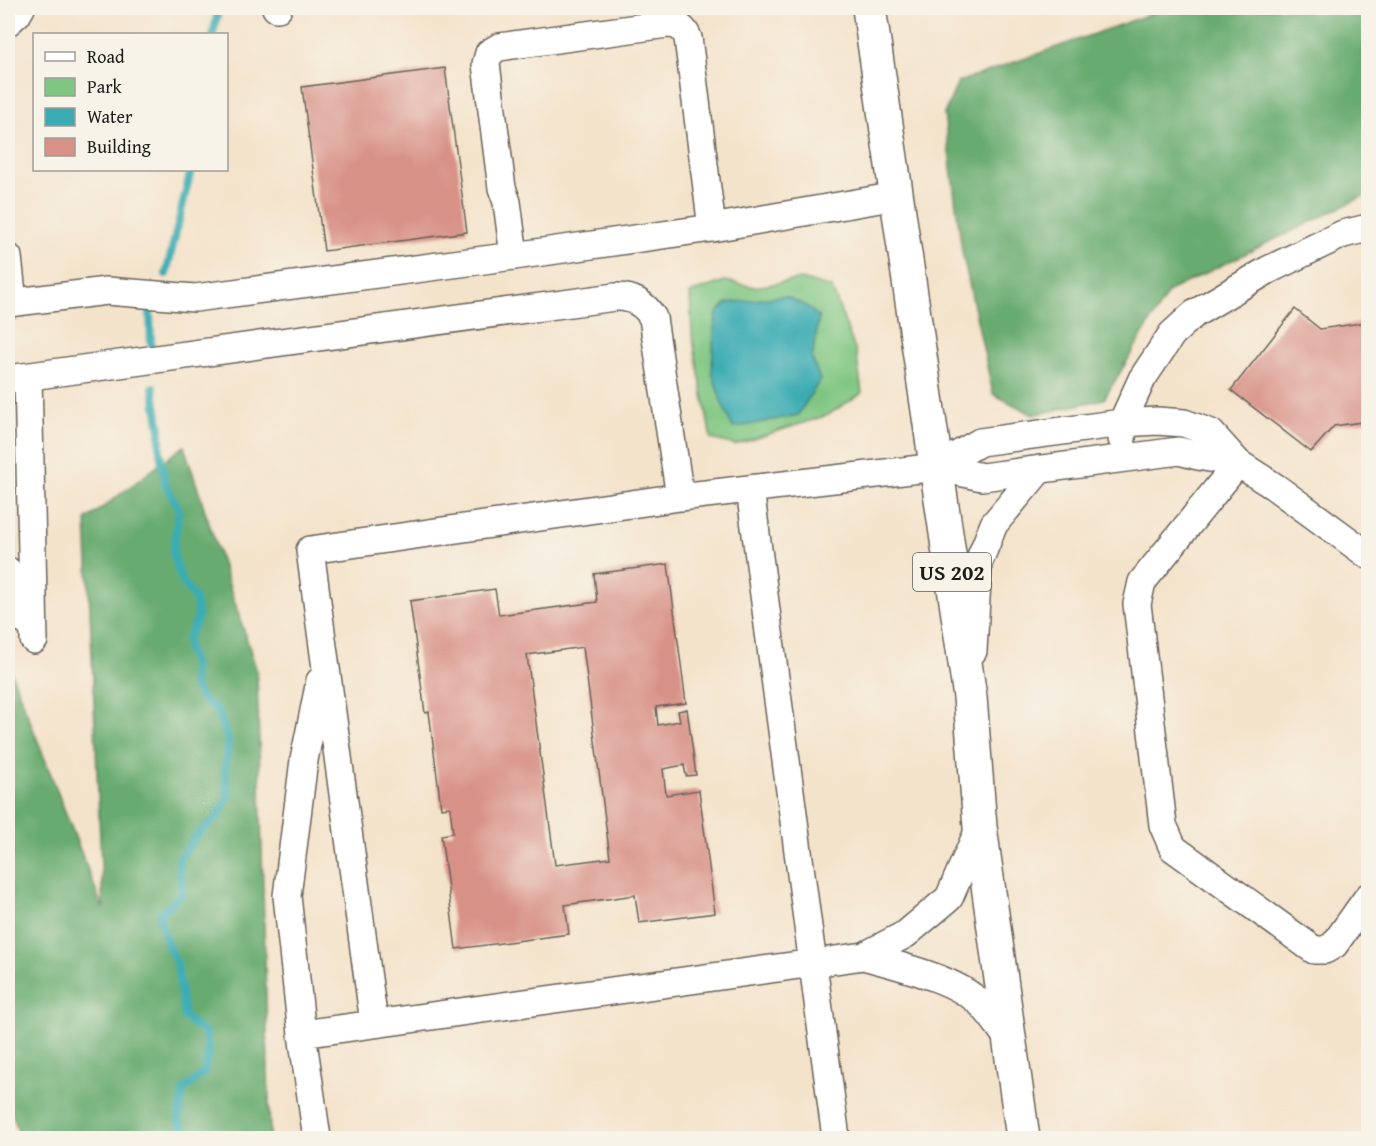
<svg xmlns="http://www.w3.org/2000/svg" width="1376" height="1146" viewBox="0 0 1376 1146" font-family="'Gentium Book Plus',serif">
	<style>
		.green { fill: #7fc682; stroke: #4e714f; stroke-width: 1.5 }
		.forest { fill: #67ab70; stroke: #426446; stroke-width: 1.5 }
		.water { fill: #3aacb2; stroke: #2b6467; stroke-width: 1.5 }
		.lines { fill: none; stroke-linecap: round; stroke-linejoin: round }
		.stream { stroke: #3aacb2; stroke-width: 8 }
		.building { fill: #d89187; fill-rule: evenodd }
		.minor-casing { stroke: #686259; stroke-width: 30 }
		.highway-casing { stroke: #686259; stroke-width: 36 }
		.minor { stroke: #fff; stroke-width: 27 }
		.highway { stroke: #fff; stroke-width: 33 }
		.labels { text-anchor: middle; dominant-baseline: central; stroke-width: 4.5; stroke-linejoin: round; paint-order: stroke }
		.shield { fill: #f7f3e8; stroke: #5e5c59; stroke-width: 1.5 }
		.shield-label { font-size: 22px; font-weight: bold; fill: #1c1c1c }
	</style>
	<rect width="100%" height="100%" fill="#f7f3e8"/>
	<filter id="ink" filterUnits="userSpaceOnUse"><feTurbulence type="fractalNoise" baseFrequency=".0167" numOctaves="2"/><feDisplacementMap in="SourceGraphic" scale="12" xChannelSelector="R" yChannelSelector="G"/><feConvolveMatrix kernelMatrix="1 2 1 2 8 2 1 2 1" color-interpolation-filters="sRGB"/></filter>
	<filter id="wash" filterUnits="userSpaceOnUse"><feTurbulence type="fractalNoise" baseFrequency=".008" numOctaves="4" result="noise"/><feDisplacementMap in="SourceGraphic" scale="24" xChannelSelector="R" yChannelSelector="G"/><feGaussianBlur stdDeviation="1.35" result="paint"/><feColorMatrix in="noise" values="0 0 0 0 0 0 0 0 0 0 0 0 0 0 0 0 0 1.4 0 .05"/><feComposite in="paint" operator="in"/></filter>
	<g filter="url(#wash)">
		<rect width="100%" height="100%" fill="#f4e3cb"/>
		<path class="green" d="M801,279l31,9 24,64 6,41 -34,22 -93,30 -24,-6 -19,-104 -2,-42 35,-12 30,6z"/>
		<path class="forest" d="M1167,8h201v186l-199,97 -65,108 -71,16 -40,-21 -31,-143 -18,-137 14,-32z
			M184,446l73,225 13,467h-250l-12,-37v-437l95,245 -17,-389z"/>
		<path class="water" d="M785,296l21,10 13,11 -7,41 8,22 -22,35 -65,13 -12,-27 -9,-29 2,-43 3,-16 10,-10z"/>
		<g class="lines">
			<path class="stream" d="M213,34l4,-18
				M166,274l25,-104
				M150,312l1,32
				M153,387l7,42v23l5,31 14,27 -6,43 8,26 14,20 3,19 -10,19v13l5,12 1,23 7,13 17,13 10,30 -3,29 3,27 -10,19 -22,20 -17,24 3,34 -23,21 9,31 9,17 7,54 22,17 2,19 -4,20 -21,17 -4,30 9,18"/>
		</g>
		<g id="blocks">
			<path class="building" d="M445,68l22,164 -143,19 -22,-164z
				M1295,309l25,20 48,-7v99l-34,5 -23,26 -80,-62z
				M668,564l18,139 -30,4 2,18 22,-4 -2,-10 9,-2 9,66 -10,1 -2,-11 -21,4 3,26 33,-5 16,123 -76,10 -4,-28 -70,10 4,29 -113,15 -15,-114 12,-2 -3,-26 -9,1 -12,-96 -4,1 -15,-112 85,-12 4,26 98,-13 -3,-28zM583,647l27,211 -55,7 -28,-210z"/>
		</g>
	</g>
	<g filter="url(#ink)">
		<use href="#blocks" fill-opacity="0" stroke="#686259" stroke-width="1.5"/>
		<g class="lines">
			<defs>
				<path id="minor" d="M276,8h2
					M8,22l10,-9 3,-5
					M514,256l-7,-54 -5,-14 -16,-124 3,-11 10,-6 168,-23c11,0 17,4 21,14l24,190
					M8,257l5,45
					M8,303l99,-12 88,7 319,-42 198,-28 185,-32
					M28,377l6,263
					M8,379l607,-82c17,-1 30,7 38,21l27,179
					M1122,439v-16l20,-44 30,-45 22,-20 74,-44 75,-36 25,-6
					M1238,463l-96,119 -5,22 26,221 10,23 141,102h11l9,-5 34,-48
					M937,467l43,-25 142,-19 35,-2 27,2 27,10 27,30 37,24 93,68
					M750,489l86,649
					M8,571l20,52
					M973,651l5,-87 16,-40 46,-55
					M864,956c34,10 90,22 116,47 11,10 20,25 29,37
					M374,1023l-64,-473 370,-53 257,-30 45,10 197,-26 19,5 40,7
					M302,1034l562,-78 42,-22 43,-36 31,-71
					M317,1138l-15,-104 -15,-138 17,-136 16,-79"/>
				<path id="highway" d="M869,8l101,689 10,130 43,311"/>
			</defs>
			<use href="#minor" class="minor-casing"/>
			<use href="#highway" class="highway-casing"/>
			<use href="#minor" class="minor"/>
			<use href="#highway" class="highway"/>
		</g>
	</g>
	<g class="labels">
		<rect class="shield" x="913" y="553" width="78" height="38" rx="4.5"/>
		<g class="shield-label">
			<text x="952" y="572">US 202</text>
		</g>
	</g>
	<rect width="1376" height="1146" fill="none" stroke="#f7f3e8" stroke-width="30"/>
	<rect x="33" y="33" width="195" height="138" fill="#f7f3e8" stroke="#9f9d96" stroke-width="1.5"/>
	<rect x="45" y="52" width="30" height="9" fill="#ffffff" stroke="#9f9d96" stroke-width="1.5"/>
	<text x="87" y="63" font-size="18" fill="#1c1c1c">Road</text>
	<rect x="45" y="78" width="30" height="18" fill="#7fc682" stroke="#9f9d96" stroke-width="1.5"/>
	<text x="87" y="93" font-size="18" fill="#1c1c1c">Park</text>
	<rect x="45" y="108" width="30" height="18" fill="#3aacb2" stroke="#9f9d96" stroke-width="1.5"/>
	<text x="87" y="123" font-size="18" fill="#1c1c1c">Water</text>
	<rect x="45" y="138" width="30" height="18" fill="#d89187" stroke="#9f9d96" stroke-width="1.5"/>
	<text x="87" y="153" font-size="18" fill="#1c1c1c">Building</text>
</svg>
